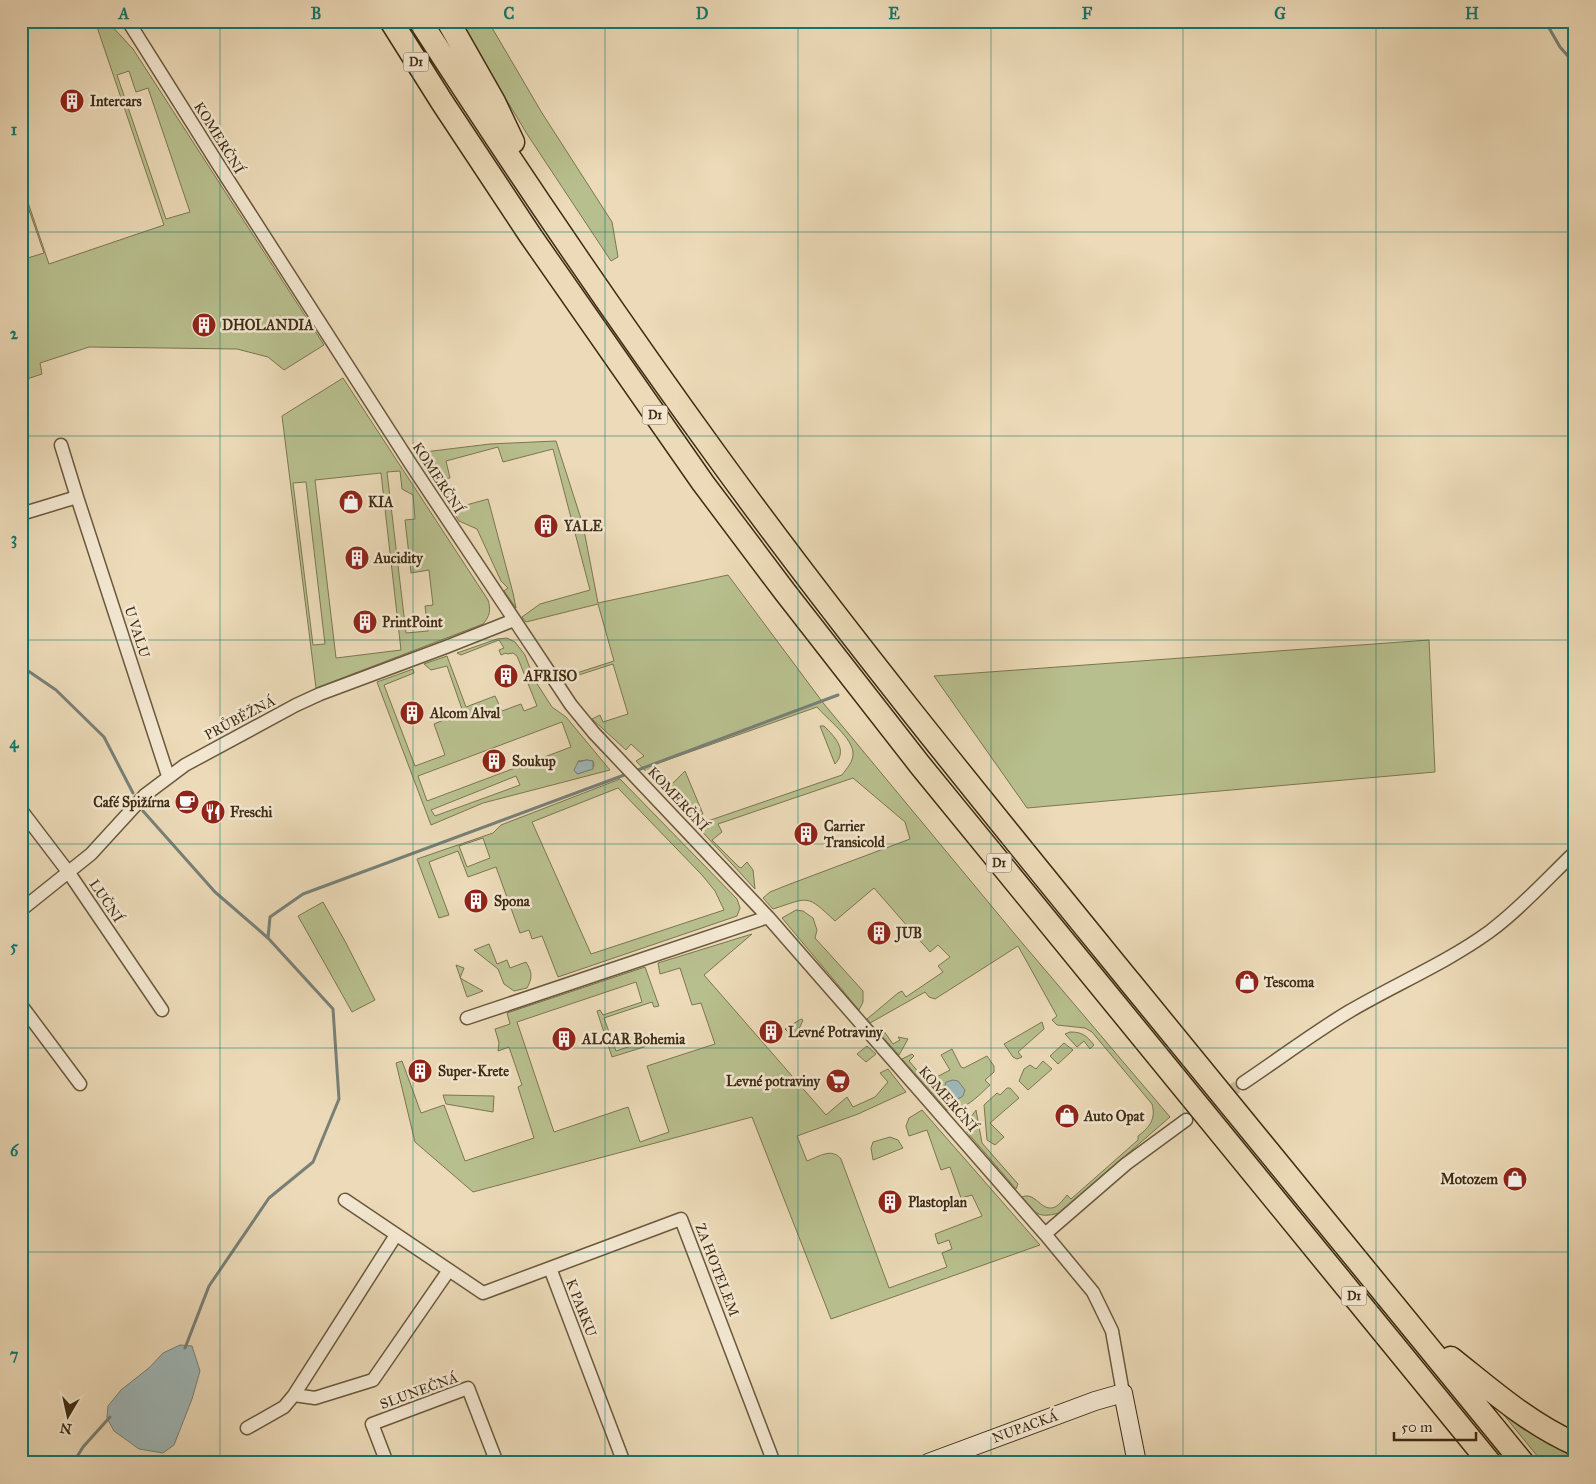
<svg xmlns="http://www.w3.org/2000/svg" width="1596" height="1484" viewBox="0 0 1596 1484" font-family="'IM FELL Great Primer',serif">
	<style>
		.green { fill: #b8bf8e; stroke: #7c7650; fill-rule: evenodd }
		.water { fill: #9eb8ba; stroke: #788077 }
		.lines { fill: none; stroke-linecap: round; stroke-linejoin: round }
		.stream { stroke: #788077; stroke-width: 3 }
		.street-tunnel { stroke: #c9b797; stroke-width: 12; stroke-dasharray: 12 6; stroke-linecap: butt }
		.street-casing { stroke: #6a583c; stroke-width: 15 }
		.secondary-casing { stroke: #3f2c13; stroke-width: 20 }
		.highway-casing { stroke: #3f2c13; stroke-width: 25 }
		.street { stroke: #f3e7d1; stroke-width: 12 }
		.secondary { stroke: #f3e7d1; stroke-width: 18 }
		.highway { stroke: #ecdab8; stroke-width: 22 }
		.grid { fill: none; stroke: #0f766e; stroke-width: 1; stroke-opacity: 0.55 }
		.labels { text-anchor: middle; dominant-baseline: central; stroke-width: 5; stroke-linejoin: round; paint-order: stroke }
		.shield { fill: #f3e7d1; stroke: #75644c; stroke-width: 1 }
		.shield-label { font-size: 12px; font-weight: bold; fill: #3f2c13 }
		.poi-label { font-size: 14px; font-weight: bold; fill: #3f2c13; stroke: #f3e7d1; text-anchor: start }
		.street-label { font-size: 14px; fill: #3f2c13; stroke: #f3e7d1 }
		.neatline { fill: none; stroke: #0f766e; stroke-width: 2 }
		.grid-label { font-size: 16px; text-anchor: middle; font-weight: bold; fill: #0f766e }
	</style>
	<rect width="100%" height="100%" fill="#ecdab8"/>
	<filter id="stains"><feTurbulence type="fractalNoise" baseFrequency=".004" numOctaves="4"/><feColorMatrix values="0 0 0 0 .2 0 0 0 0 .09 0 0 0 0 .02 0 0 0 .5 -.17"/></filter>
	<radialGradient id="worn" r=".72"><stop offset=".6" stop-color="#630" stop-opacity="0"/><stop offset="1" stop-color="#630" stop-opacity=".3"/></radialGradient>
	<path class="green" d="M95,21h12l26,28 191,296 -40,25 -16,-13 -31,-8 -148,-2 -49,16 2,11 -21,7v-101l6,-4 -6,-4v-12l23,-7 -23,-66v-5l28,82 115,-39zM129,71l7,21 12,-4 42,124 -24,7 -49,-144z
		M459,21h29l54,92 70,109 6,35 -7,4 -84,-127z
		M343,378l145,222c3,10 2,16 -5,24l-167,64 -34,-272zM400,471l2,18 11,6 2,24 -10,1 6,53 18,-3 4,35 -8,1 3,25 -22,2 -19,-161zM381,473l20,177 -65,8 -21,-178zM306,482l19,162 -12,1 -20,-162z
		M556,441l27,84 15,78 130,-28 96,129 194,234 152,179 -111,96c-22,6 -24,0 -37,-16 14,-6 19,16 33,10 4,-2 9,-8 12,-12l4,4 67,-59v-4c12,-9 18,-17 14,-32l-60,-72 -7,-4 -28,-3 -5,-5 5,-4 -39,-70 -83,53 -6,-2 -4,-5 -55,31 -3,-4 31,-26 4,-2 4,6 37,-25 -5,-6 12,-9 -12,-12 -8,7 -56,-64 -39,33c-29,-27 -25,-24 -62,-12l-10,-11 7,-6 20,-8 120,-45 -5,-17 -52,-44 -135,46 4,8 -10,8 27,27 2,1 6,-6 6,8 2,19 -59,-64 146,-50c5,-7 11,-13 11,-21 1,-15 -27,-36 -36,-47l-164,58 6,14h3l-2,7 -24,-25 8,-5 -13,-12 -5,6 -34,-31 8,-4 3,7 25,-8 -15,-50 -50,16 -2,-2 53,-17 -16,-57 -72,18 -4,-5 18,-13 50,-14 -37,-141 -50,13 -5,-15 -52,14 4,17 -17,2 -17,-27 74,-9z
		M453,488l6,19 29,-8 25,94 3,15 -12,-17 4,-3 -7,-7 -24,-52 -18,-8 -16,-25z
		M507,638l8,4 10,13 9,24 18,28 14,10 44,53 -127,33 -52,22 -54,-143 36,-13 1,4 -30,12 31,81 30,-11 -11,-31 29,-12 -16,-46 -16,4 -7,-6 23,-8 19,51 29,-11 7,15 19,-7 3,7 13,-5 -20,-50 -4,-3 -6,1 -1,-1 -5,2 -2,-5 5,-2 -5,-8 -38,15 -4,-2 40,-14zM562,722l9,25 -144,54 -9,-25zM587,760l6,1 1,4 -2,4 -15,5 1,-13zM516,776l4,9 -85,31 -4,-6z
		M1429,640l6,132 -408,36 -93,-132z
		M820,726h4c11,11 24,24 11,38z
		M685,771l18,43 -13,5 -23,-25 4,-9z
		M620,779l117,120 3,9 -3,8 -179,61 -16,-41 -10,3 -3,-9 -9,3 -24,-66 -28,10 -10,-26 -29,11 20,53 -10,3 -22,-59 76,-26 8,-8zM618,788l84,87 13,16 9,19 -133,44 -59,-132zM483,838l7,20 -23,9 -8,-21z
		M323,902l23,41 29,57 -23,12 -54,-96z
		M796,910l7,1 10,7 4,12 -2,8 48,53v11l-4,8 -77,-92z
		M752,934l-48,41 122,140 21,-18 6,10 22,-10 13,-15 -8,-9 8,-4 18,23 -48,22 -61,22 10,25c11,-4 25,-14 34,-2l48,129 58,-21 -5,-14 10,-4 -3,-9 -11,4 -3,-10 47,-18 -10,-21 -11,3 -11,-31 -9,3 -14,-40 -18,6 -3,-10 3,-8 13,-8 118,135 -209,74 -79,-202 -279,75 -58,-50 -19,-79 6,-2 19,52 23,-8 21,56 69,-23 -16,-51 4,-2 -13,-38 -11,4 1,-8 -4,-14 15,-5 -3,-11 138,-46 14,39 -5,1 -2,-5 -48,16 12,33 30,-10 1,5 -35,11 -15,-46 3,-1 3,5 39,-13 -6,-20 -119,40 37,110 74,-25 12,35 29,-10 -22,-66 68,-22 -14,-41 -9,2 -12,-37 -20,6 -2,-11z
		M489,944l8,20 10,-4 3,8 16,-6c6,10 7,15 1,26l-13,3 -10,-7 -6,-15 -24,-19z
		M456,965l8,3 -4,10 23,13 -16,6z
		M801,1019l2,1 -3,7 -9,8 -6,-6z
		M1042,1022l2,7 -26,23 4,5 -5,2 -4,-2 -9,-13z
		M881,1027l12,17 7,-4 -2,-3 10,2 -9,16 -22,-24z
		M1070,1032c12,0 16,3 24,13l-4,4 -6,-8 -7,6 -12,-13z
		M1064,1043l9,7 -15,14 -8,-8z
		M867,1046l9,8 -10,8 -9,-8z
		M952,1049l9,18 3,1 23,-12 7,10v6l-9,8 5,5c-12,11 -25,26 -43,25l-45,-51 10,-5 2,2 -5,5 18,21 23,-12 -9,-15z
		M1043,1061l9,8 -24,21 -9,-9 5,-12 6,-4 6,4z
		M1007,1088h3l9,10 -29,25 14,14 -9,8 -8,-5 -3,-35 13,-12 3,2z
		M443,1095l51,1 -1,16 -47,-8z
		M976,1110l6,33 36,41 -2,5 -49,-57 2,-12z
		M890,1137l8,3 5,8 -30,12 -2,-12 2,-6z
		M1503,1414l23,15 49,25v9h-32z"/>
	<path class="water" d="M587,760l6,1v8l-16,5 -3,-4 4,-8z
		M953,1080l5,1 7,9 -2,6 -5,3c-8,-1 -11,-2 -14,-10l2,-7z
		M180,1345l12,1 8,25 -8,28 -18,46 -11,8 -24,-4 -25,-18 -7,-13 1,-12 13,-16 29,-23 13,-14z"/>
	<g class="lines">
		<path class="stream" d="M1545,21l15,26 15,17
			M21,666l35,24 48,47 29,56
			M635,771l203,-76
			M143,811l72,81 53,46
			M185,1348l24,-62 60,-88 44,-36 26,-63 -6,-90 -65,-71 2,-21 33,-23 324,-120
			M73,1463l10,-16 27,-30"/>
		<path class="street-tunnel" d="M1197,1113l46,-30"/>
		<defs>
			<path id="street" d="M128,21l88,140 196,305 159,239 23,28 174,184 277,317
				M61,445l16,52
				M21,514l56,-17 91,279
				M21,810l48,63 93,137
				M21,910l70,-56 54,-59 40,-30 111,-60 24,-11 126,-47 68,-27
				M21,1005l59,79
				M467,1018l301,-101
				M1243,1083c36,-24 70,-50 107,-72 46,-27 96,-48 139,-79 31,-23 58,-53 86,-80
				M345,1200l138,93 67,-25 74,195
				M550,1268l131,-49 93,244
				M1123,1393l-11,-62 -19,-39 -48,-58 81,-70 60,-44
				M294,1395l21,3 58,-18 76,-110
				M247,1428l37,-21 10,-12 102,-160
				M387,1463l-15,-39 96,-36 29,75"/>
			<path id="secondary" d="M928,1463l167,-62 28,-8 14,70"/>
			<path id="highway" d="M391,21l51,81 88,133 173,248 82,109 135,173 570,698
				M420,21c96,149 195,295 299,438 130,179 271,351 411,523 131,160 262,320 393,481
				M448,21l46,81 19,40
				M1451,1358c39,31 77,65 124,86"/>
		</defs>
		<use href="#street" class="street-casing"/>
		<use href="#secondary" class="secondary-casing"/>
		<use href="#highway" class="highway-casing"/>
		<use href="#street" class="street"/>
		<use href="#secondary" class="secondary"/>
		<use href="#highway" class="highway"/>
	</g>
	<path class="grid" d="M220,21v1442M413,21v1442M605,21v1442M798,21v1442M991,21v1442M1183,21v1442M1376,21v1442M21,232h1554M21,436h1554M21,640h1554M21,844h1554M21,1048h1554M21,1252h1554"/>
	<defs>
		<symbol id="building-disc" viewBox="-11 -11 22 22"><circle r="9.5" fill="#8f2418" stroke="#f3e7d1"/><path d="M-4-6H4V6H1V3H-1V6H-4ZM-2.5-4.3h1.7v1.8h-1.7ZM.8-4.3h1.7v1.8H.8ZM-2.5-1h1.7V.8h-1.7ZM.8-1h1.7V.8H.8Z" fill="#fff"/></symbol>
		<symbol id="shop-disc" viewBox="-11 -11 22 22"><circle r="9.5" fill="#8f2418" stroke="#f3e7d1"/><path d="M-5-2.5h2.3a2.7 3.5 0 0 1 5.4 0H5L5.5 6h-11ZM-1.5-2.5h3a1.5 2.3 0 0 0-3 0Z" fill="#fff"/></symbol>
		<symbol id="cafe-disc" viewBox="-11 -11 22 22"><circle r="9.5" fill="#8f2418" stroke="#f3e7d1"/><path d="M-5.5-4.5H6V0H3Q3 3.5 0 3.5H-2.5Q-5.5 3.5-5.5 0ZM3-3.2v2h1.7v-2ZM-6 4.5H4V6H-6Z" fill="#fff"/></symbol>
		<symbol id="restaurant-disc" viewBox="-11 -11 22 22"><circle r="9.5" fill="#8f2418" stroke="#f3e7d1"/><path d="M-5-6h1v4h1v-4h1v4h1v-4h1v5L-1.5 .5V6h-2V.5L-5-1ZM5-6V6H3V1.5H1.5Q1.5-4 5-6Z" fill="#fff"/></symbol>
		<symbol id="supermarket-disc" viewBox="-11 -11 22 22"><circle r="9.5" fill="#8f2418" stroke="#f3e7d1"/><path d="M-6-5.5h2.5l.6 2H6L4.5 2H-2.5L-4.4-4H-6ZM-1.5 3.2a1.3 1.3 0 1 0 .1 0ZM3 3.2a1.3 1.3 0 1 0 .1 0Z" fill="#fff"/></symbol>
	</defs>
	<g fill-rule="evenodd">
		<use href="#building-disc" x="58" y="87" width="28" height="28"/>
		<use href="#building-disc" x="190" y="311" width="28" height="28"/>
		<use href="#shop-disc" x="337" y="488" width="28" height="28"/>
		<use href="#building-disc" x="532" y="512" width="28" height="28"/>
		<use href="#building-disc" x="343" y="544" width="28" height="28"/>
		<use href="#building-disc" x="351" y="608" width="28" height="28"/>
		<use href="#building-disc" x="492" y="662" width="28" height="28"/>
		<use href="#building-disc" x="398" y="699" width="28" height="28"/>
		<use href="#building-disc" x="480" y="747" width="28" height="28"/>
		<use href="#cafe-disc" x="173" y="788" width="28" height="28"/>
		<use href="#restaurant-disc" x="199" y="798" width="28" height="28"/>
		<use href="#building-disc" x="792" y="820" width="28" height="28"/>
		<use href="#building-disc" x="462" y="887" width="28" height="28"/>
		<use href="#building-disc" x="865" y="919" width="28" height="28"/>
		<use href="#shop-disc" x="1233" y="968" width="28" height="28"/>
		<use href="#building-disc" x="757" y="1018" width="28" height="28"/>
		<use href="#building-disc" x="550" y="1025" width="28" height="28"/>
		<use href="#building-disc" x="406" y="1057" width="28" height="28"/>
		<use href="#supermarket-disc" x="824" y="1067" width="28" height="28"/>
		<use href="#shop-disc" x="1053" y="1102" width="28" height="28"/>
		<use href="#shop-disc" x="1501" y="1165" width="28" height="28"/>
		<use href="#building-disc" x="876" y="1188" width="28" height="28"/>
	</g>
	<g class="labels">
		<g class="shield">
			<rect x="403.5" y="52.5" width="25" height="19" rx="4"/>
			<rect x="642.5" y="405.5" width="25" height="19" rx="4"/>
			<rect x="986.5" y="853.5" width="25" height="19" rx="4"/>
			<rect x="1341.5" y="1286.5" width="25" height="19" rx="4"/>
		</g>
		<g class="shield-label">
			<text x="416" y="62">D1</text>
			<text x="655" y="415">D1</text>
			<text x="999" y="863">D1</text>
			<text x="1354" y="1296">D1</text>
		</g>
		<g class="poi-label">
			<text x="90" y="101">Intercars</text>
			<text x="222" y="325">DHOLANDIA</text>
			<text x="368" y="502">KIA</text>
			<text x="564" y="526">YALE</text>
			<text x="374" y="558">Aucidity</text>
			<text x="382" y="622">PrintPoint</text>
			<text x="524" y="676">AFRISO</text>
			<text x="430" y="713">Alcom Alval</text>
			<text x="512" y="761">Soukup</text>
			<text x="170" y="802" text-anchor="end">Café Spižírna</text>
			<text x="230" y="812">Freschi</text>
			<text x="824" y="826">Carrier<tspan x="824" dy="16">Transicold</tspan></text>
			<text x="494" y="901">Spona</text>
			<text x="896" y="933">JUB</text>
			<text x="1264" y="982">Tescoma</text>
			<text x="788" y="1032">Levné Potraviny</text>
			<text x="582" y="1039">ALCAR Bohemia</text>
			<text x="438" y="1071">Super-Krete</text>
			<text x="820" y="1081" text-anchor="end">Levné potraviny</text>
			<text x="1084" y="1116">Auto Opat</text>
			<text x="1498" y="1179" text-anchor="end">Motozem</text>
			<text x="908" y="1202">Plastoplan</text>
		</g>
		<g class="street-label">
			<text transform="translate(219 138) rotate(58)">KOMERČNÍ</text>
			<text transform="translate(438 478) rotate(57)">KOMERČNÍ</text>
			<text transform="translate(137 632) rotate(72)">U VALU</text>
			<text transform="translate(240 718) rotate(-28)">PRŮBĚŽNÁ</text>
			<text transform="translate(678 799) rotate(47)">KOMERČNÍ</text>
			<text transform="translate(106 901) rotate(56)">LUČNÍ</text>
			<text transform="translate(948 1099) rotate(49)">KOMERČNÍ</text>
			<text transform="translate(717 1270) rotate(69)">ZA HOTELEM</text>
			<text transform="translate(581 1308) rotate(69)">K PARKU</text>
			<text transform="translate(419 1391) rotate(-20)">SLUNEČNÁ</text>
			<text transform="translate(1025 1427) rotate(-20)">NUPACKÁ</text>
		</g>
	</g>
	<rect width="1596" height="1484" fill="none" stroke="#ecdab8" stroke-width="55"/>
	<g transform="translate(68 1416) rotate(189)" stroke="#f3e7d1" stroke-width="4" paint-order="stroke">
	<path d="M0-4L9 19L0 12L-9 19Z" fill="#3f2c13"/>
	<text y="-8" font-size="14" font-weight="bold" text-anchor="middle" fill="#3f2c13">N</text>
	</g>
	<path d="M1394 1432v8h82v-8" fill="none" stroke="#3f2c13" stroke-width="2.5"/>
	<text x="1401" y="1432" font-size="15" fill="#3f2c13" stroke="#f3e7d1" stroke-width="4" paint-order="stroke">50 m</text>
	<rect x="28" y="28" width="1540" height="1428" class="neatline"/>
	<g class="grid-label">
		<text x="124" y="19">A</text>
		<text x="316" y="19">B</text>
		<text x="509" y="19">C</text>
		<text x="702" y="19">D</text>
		<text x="894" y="19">E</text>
		<text x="1087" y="19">F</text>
		<text x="1280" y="19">G</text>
		<text x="1472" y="19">H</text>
		<text x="14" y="135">1</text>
		<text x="14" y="339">2</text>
		<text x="14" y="544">3</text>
		<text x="14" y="748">4</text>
		<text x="14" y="952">5</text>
		<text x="14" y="1156">6</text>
		<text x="14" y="1360">7</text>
	</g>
	<rect width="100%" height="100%" filter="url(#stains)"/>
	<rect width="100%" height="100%" fill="url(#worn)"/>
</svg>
